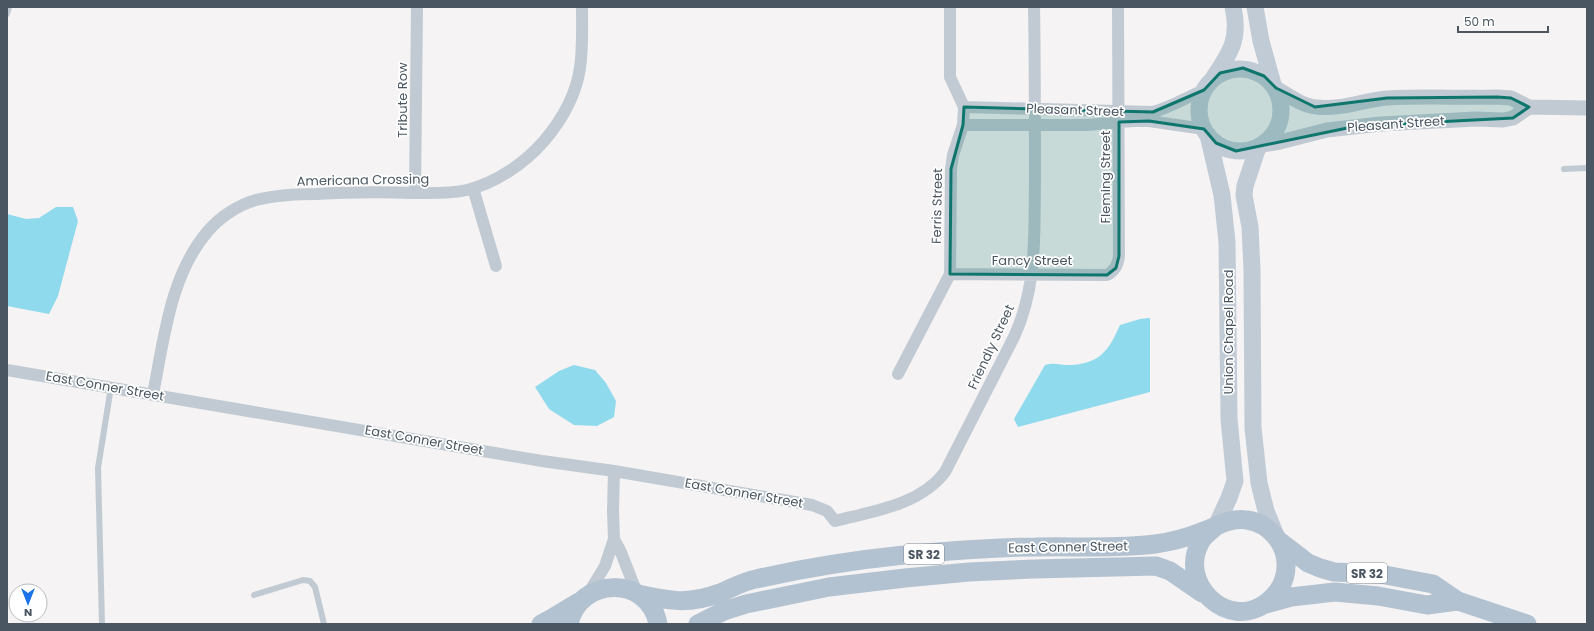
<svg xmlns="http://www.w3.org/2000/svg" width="1594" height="631" viewBox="0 0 1594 631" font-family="Poppins,sans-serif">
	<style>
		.water { fill: #90daee }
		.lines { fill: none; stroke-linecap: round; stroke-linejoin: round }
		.service { stroke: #c1cad2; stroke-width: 6 }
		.minor { stroke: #c1cad2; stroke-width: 12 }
		.tertiary { stroke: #c1cad2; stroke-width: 15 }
		.secondary { stroke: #c1cbd6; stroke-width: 17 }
		.primary { stroke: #b3c2d1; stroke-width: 19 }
		.marked { fill: #0f766e; fill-opacity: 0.2; stroke: #0f766e; stroke-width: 3; stroke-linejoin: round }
		.labels { text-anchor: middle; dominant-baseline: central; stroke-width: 3.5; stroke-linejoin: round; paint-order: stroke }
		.shield { fill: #fff; stroke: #808990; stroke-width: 1 }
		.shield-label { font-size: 12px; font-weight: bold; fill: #4a5661 }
		.street-label { font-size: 13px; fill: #4a5661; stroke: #fff }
	</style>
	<rect width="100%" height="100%" fill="#f5f3f3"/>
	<path class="water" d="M56,207h17l5,14 -20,75 -9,18 -42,-8v-92l19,5 13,-1z
		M1150,318v74l-132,35 -4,-8 31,-54c9,-3 15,0 25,0 30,-1 39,-15 50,-40l20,-6z
		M574,365l21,5 11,13 10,18 -2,16 -17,9 -23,-1 -25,-16 -14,-22 24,-16z"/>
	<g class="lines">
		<path class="service" d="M7,14l2,-7
			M1564,169l23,-1
			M254,595l49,-15 7,1 5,6 9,37
			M102,624l-4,-156 13,-81"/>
		<path class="minor" d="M964,107l189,5c18,-5 34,-15 51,-22
			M963,125h124l46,-4h16l55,8
			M473,188l23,78
			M415,193l2,-186
			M950,274l157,1c8,-4 11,-10 12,-19l-1,-249
			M7,370l535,91 72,10 198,34 15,6 8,10c39,-10 85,-16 110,-49l69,-135c24,-52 20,-105 21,-160 0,-57 0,-113 -1,-170
			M898,374l52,-100 1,-105 2,-14 10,-30 1,-18 -14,-30v-70
			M153,394c11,-55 17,-119 55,-163 12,-14 30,-26 48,-31 20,-5 41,-6 61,-6 32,-2 64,-2 96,-1 18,0 36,1 54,-3 29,-7 58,-27 77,-49 17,-20 32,-46 36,-73 3,-20 2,-41 2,-61
			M614,539l6,11 17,43
			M588,594l17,-28 9,-27 -1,-28 1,-40"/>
		<path class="tertiary" d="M1276,88c12,7 26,18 41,19 23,3 47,-7 70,-9 37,-2 74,0 110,-1l14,1 18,9 58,1
			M1263,145l17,-3 47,-12 54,-6 95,-5 27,1 10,-2 16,-11"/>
		<path class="secondary" d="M1255,7l6,34 12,43
			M1199 110a41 41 0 1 1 82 0a41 41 0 1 1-82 0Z
			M1214,77c17,-25 26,-39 19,-70
			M1208,135l14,60 5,47 2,177 6,62 -6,17 -13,28
			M1258,147l-13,39 -1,9 6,32 2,43 1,158 6,55 7,28 11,27"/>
		<path class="primary" d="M1278,540l30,23 12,5 14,4 46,2 53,10 25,17 69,23
			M638,594c32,7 50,11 82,-1 12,-5 24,-12 36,-14 49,-11 99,-19 148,-24 44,-4 88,-8 132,-8 39,-1 80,2 119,-3 15,-2 31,-6 46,-12 15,-5 29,-15 46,-12 22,3 40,24 39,46 0,15 -8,28 -20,37 -38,28 -88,-19 -66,-60 3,-7 10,-11 15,-16
			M1266,604l25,-7 44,-5 43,4 49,9 31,-4
			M541,624l13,-7 25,-15
			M569,624c10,-48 80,-49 89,0
			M698,624l26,-13 22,-7 83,-17 76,-9 64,-6 65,-3 122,-3 14,5 32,22"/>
	</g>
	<path class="marked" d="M1243,68l21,8 12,12 39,19 72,-9 110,-1 14,1 18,9 -16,11 -156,8 -121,25 -20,-8 -12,-14 -55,-8 -30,1v134l-3,12 -9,7 -157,-1 1,-105 12,-44 1,-18 189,5 51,-22 16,-17z"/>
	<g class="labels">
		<g class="shield">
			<rect x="904" y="544" width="40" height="20" rx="3"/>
			<rect x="1347" y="563" width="40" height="20" rx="3"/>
		</g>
		<g class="shield-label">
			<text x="924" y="554">SR 32</text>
			<text x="1367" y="573">SR 32</text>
		</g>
		<g class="street-label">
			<text transform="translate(402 100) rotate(-90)">Tribute Row</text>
			<text transform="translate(1075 110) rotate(2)">Pleasant Street</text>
			<text transform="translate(1396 124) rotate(-4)">Pleasant Street</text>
			<text transform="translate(1105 177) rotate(-90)">Fleming Street</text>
			<text transform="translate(363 180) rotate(-1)">Americana Crossing</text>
			<text transform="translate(937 206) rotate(-89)">Ferris Street</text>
			<text x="1032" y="260">Fancy Street</text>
			<text transform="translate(1228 332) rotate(-90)">Union Chapel Road</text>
			<text transform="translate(991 347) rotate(-65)">Friendly Street</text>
			<text transform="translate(105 386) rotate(10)">East Conner Street</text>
			<text transform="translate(424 440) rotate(10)">East Conner Street</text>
			<text transform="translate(744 493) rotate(10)">East Conner Street</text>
			<text transform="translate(1068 547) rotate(-1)">East Conner Street</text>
		</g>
	</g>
	<rect width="1594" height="631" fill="none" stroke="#4a5661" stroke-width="16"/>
	<g transform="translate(28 603) rotate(180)"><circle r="19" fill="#ffffff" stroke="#b7bbc0"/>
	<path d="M0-3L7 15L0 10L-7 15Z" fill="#1a73e8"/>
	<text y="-6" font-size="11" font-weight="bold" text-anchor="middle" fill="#4a5661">N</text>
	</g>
	<path d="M1458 26v6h90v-6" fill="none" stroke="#4a5661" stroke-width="2"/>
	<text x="1464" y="26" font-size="12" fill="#4a5661" stroke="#ffffff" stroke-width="3" paint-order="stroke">50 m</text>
</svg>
